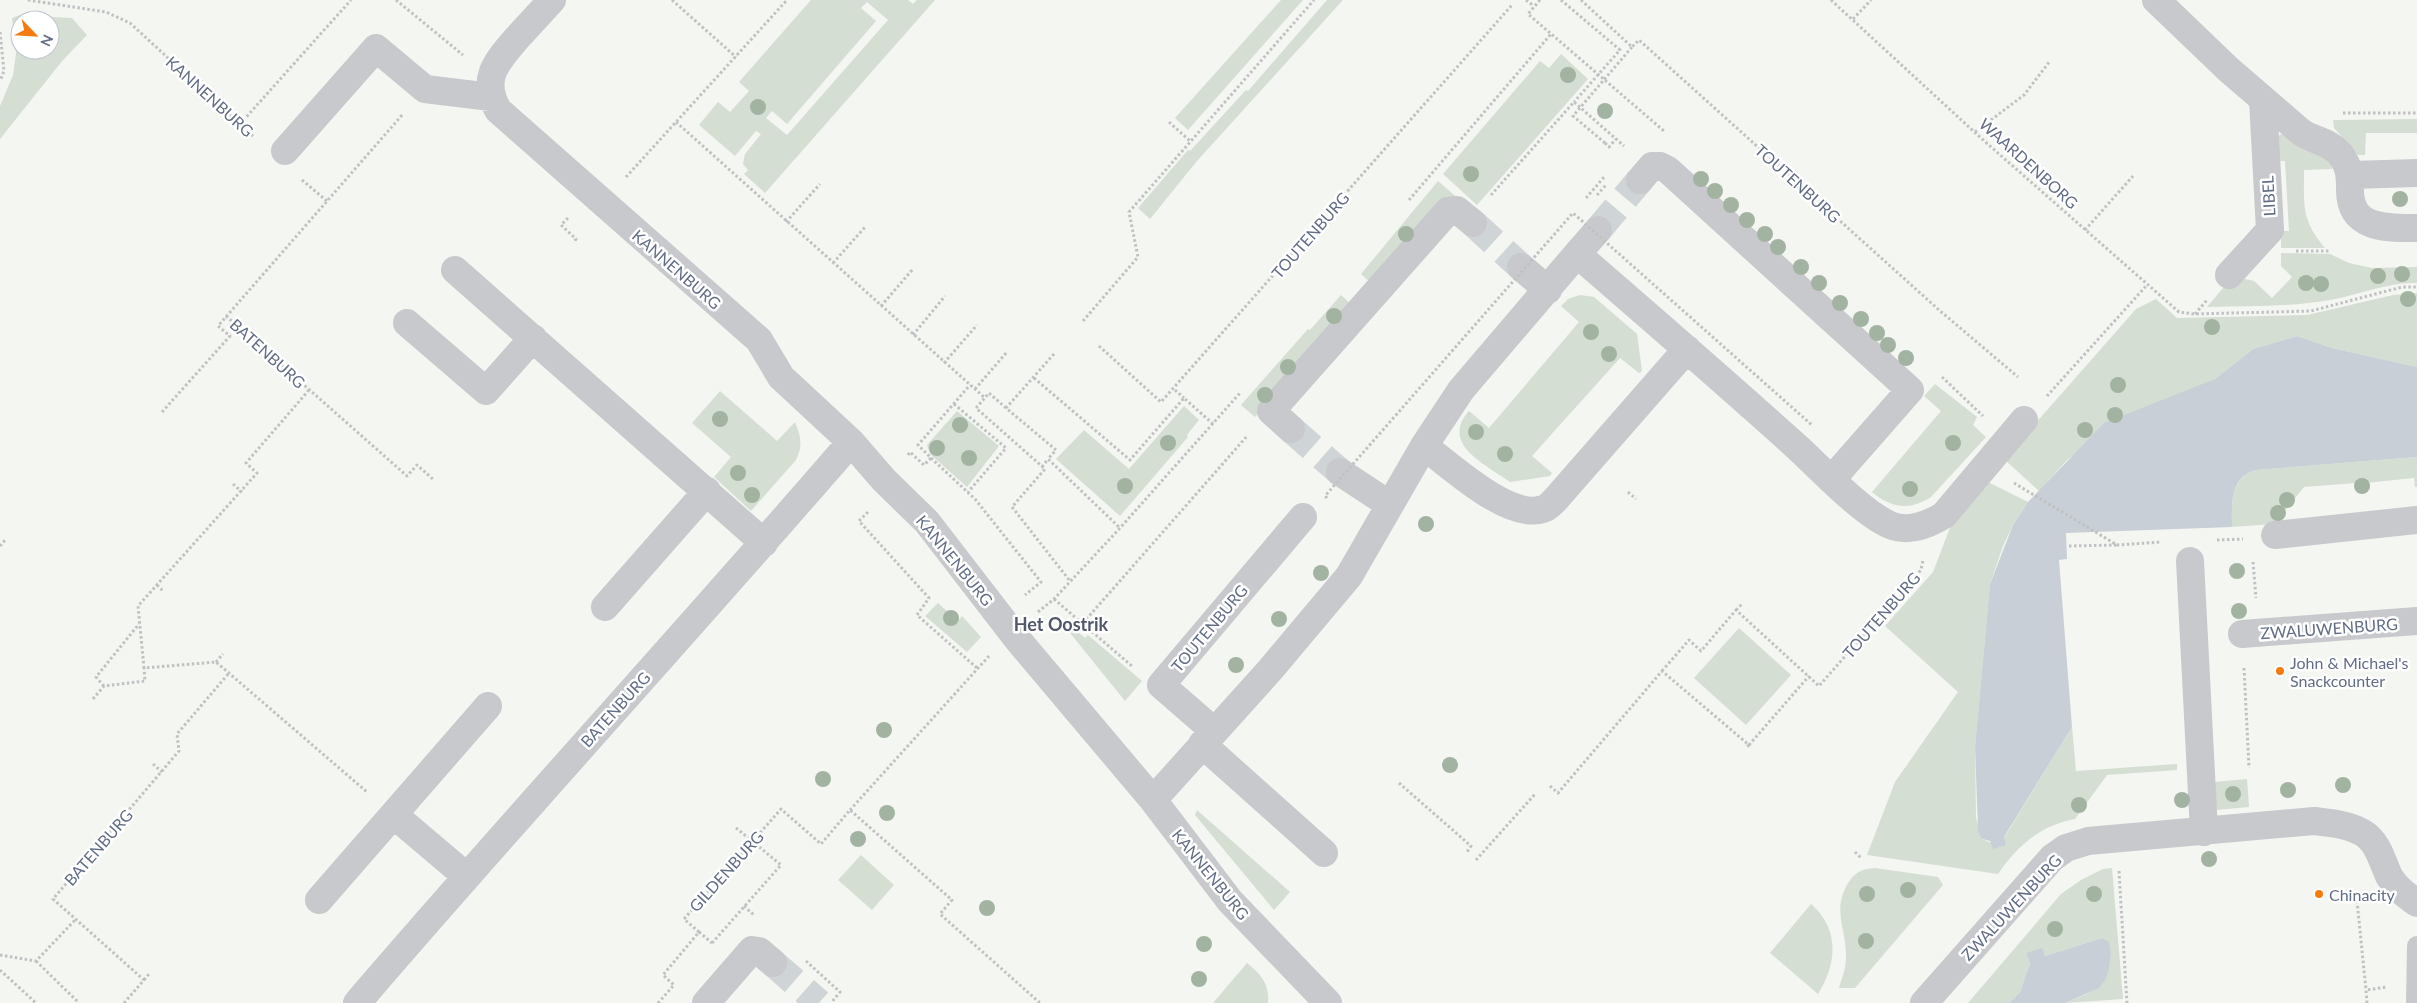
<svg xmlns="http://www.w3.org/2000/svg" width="2417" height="1003" viewBox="0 0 2417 1003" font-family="Lato,sans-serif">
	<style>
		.green { fill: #d4ded2; fill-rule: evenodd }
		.water { fill: #c9cfd6 }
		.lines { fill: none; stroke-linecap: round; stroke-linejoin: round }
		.street-tunnel { stroke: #cfd4d6; stroke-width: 28; stroke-dasharray: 28 14; stroke-linecap: butt }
		.path { stroke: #c0c1c3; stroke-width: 3; stroke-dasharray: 2.5 2.5; stroke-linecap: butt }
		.lane { stroke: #c7c9cd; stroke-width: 20 }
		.street { stroke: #c7c9cd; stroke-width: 28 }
		.path-bridge { stroke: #c0c1c3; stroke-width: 3; stroke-dasharray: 2.5 2.5; stroke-linecap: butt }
		.tree { fill: #a3b3a2 }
		.poi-dot { fill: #f57b11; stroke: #fff; stroke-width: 2 }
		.labels { text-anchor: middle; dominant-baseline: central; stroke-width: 5; stroke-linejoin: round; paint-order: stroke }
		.street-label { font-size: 16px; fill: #616d85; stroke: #fff }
		.poi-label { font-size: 16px; fill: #616d85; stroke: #fff; text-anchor: start }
		.neighbourhood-label { font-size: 18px; font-weight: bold; fill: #50586a; stroke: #fff }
	</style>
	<rect width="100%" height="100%" fill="#f4f6f1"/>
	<path class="green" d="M811,0h97l5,4 4,-4h18l-170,193 -21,-19 4,-4 -5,-6 2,-10 16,-20 -5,-3 -21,25 -36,-31 19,-23 12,10 19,-21 -10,-9zM867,2l21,18 -101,115 -21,-17 6,-7 15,13 89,-103 -15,-13z
		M1281,0h22l-115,130 -13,-12z
		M1327,0h16l-146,161 -47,58 -12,-11 50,-58 2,1 56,-61 2,1z
		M30,11l23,6 19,1 15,17 -24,25 -63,79v-33l13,-31 3,-21 -4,-36zM20,20h30v30h-30z
		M1561,54l27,25 -111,126 -34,-31 97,-113 9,7z
		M2417,119v14h-51l-1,22h-7l-24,-27 -1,-8z
		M2286,131l44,29 2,9 -28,1c0,35 -3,50 21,78h-44v-17h8l-4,-70h-11l1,-23z
		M1438,181l23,20 -89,83 -11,-10z
		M2281,253l49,1 19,9 23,5 45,-1v16c-30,-1 -58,12 -87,17 -40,7 -82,6 -123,7l26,-31 21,5 18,17 20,-21 -11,-11z
		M2417,293v74l-85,-19 -35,-12 -44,13 -38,30 -45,20 -102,60 -29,32 -35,-32 132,-150 20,-10 21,19 130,-3 86,-20z
		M1341,295l12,11 -98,111 -14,-12 67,-76 2,1z
		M1580,295l14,2 43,37 5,37 -3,2 -19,-15 -88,98 20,17 -2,3 -40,6c-23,-17 -71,-38 -41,-71l20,17 90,-106 -18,-16 7,-7z
		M1935,384l42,33 -4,8 13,12 -55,60c-22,14 -40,11 -59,-5l69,-81 -17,-15z
		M720,391l57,50 18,-19c6,14 8,24 1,38l-45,51 -37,-34 17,-20 -39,-34z
		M1184,406l15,14 -12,15 1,2 -68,79 -64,-57 28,-29 45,39z
		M957,411l42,35 -32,41 -37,-33 -3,-9z
		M2417,457v30h-2l-1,-9 -49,5 1,9 -8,1 -2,-10 -52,4 -30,37 -42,3c0,-23 -3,-48 24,-57z
		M1986,481l42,21 -15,23 -10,21 -13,38 -15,162 1,72 6,21 16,7 8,-1 -2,-7 68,-111 4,44 101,-7v6l-70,5 -32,44c-34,6 -58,27 -77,55l-131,-19 28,-73 63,-90 -73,-66 48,-54 18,-47z
		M938,603l20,18 4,-5 19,21 -14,15 -42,-36z
		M1069,624l16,14 3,-3 54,46 -17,20 -59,-73z
		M1739,628l52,47 -45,50 -52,-47z
		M2247,779l2,28 -33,3 -2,-28z
		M1197,810l93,82 -16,18 -79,-95z
		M861,855l33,30 -22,25 -34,-30z
		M1875,868l63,9 5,8 -88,103h-16c3,-10 7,-20 7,-31 1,-26 -14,-46 1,-72 8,-13 14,-16 28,-17z
		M2112,868l11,131 -58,4c32,-14 40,-12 46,-49l-9,-16 -57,18 -19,-3 4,10 -10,29 -11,11h-41l93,-109 20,-14 22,-11z
		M1811,904c29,25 26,60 7,90l-48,-41z
		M1247,963c14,11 23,22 21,40h-55z"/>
	<path class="water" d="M2297,336l35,12 85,19v90l-161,13c-27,8 -24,34 -24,57l-166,6 1,26 -8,1 13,167 -68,110 2,8 -13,4 -3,-8 -8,-2 -4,-8 -3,-85 15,-162 23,-59 15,-23 76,-79 111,-44 38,-30z
		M2102,938l7,4 2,12 -2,14 -3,11 -7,9 -34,15h-56l11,-11 10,-29 -4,-10 16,-5 3,8z"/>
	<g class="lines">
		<path class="street-tunnel" d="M1473,223l48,44
			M1598,230l42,-50
			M1291,429l49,43
			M773,963l46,40"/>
		<path class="path" d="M28,0l78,12 24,11 124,114
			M396,0l67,55
			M672,0l64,57
			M1526,0l8,6
			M1540,0l-12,14 136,117
			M1561,0l59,50 -46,52
			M1581,0l51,47 7,-7 300,270 79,67
			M1831,0l151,139 197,173 15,2 117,-3 91,-24h15
			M1853,19l18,-19
			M0,32l4,39 -4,10
			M2343,113h74
			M676,122l309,276
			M1169,122l21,19
			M240,124l111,-124
			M1975,132l49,-37 26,-34
			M1605,143l4,4 7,-8
			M626,177l161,-177
			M302,180l26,22
			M1491,195l83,-93 50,44
			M1597,195l9,-10
			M1586,198l19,-22
			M1409,200l142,-166
			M568,218l-7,7 15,14 -2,3
			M786,222l34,-38
			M2085,230l48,-54
			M2296,251h35
			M833,263l33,-37
			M881,306l32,-37
			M2195,314l12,-14
			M226,316l181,160 10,-11 17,15
			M1083,321l55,-64 -9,-45 185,-212
			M913,335l32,-39
			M1054,354l-48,54 50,42 -8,9 72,69
			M944,363l33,-38
			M1942,377l41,39
			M1034,378l96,82 54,-62 29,26
			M975,389l32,-37
			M309,390l-63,73 11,10 -119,133 6,62 72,-6 151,130
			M1175,390l9,8
			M2047,396l100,-111
			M954,404l52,44 -38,44
			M1006,408l-17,-15 -13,15 69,61 -33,38 58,74
			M162,412l68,-76 -12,-10 185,-212
			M908,455l2,-3 14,13 7,-7 -13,-13 52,-60
			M931,458l44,41 66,83 -16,13
			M1042,467l6,-8
			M2014,483l103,62 44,-3
			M233,484l9,8
			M1628,492l8,7
			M868,512l-9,9 70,77 -12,17 60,53
			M2217,540l26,-1
			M0,546l6,-7
			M2069,546l48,-1
			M2253,562l3,36
			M157,585l6,6
			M1054,599l79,68
			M1736,610l7,-7
			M1038,612l16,-13 66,-71 120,-135
			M1083,623l165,-188
			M216,662l7,-8
			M2244,668l5,100
			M1662,671l27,-31 12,11 35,-41 83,76 102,-116 2,-10
			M104,686l-8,-9 43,-53
			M93,699l11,-13 41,-5 -1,-13
			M1749,745l60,-69
			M153,764l9,8
			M1399,783l72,63 -4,6
			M1550,786l8,7 104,-122 87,74 -3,3
			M850,810l139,-154
			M1855,852l6,6
			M1476,860l60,-67
			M2119,871l8,132
			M2356,891l10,99
			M744,906l11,10
			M699,932l13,11
			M0,955l36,6 40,-42
			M36,961l43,42
			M806,961l34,31 -9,11
			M0,970l36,33
			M144,980l5,-6
			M124,1003l20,-23 -91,-81 126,-148 -2,-17 52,-61
			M658,1003l16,-18 -11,-10 36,-43 -15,-13 97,-110 40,35 29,-34 102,90 -12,14 100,89
			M2367,1003l-1,-13 21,-3"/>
		<path class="lane" d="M2416,1003l1,-57"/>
		<path class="street" d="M552,0c-12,13 -23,25 -35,38 -20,23 -37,41 -19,72l261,230 22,37 70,65 33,38 43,42 91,118 135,160 77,101 98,102
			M2156,0l72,69 73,63c13,9 28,9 39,22 10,13 10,22 10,36 0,40 38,38 67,38
			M285,151l91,-103 49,41 66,8
			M2351,175l66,-2
			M1640,180l12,-14h8l8,4 242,220 -78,89
			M1577,254l21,-24
			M1521,267l27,23
			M455,270l309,273
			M2229,275l41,-45 -7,-130
			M407,323l79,68 47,-53
			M1291,429l-20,-18 177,-200 9,-1 16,13
			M1424,446c26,19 85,75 119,63 4,-1 9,-6 12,-9l132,-151
			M1340,472l50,33
			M2275,535l142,-15
			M2190,561l14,271
			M605,607l102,-116
			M2242,634l175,-13
			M1214,731l-53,-46 142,-168
			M1202,744l122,109
			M1153,800l117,-130 79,-94 75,-130 37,-56 116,-136c74,64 148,128 220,193 24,22 65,66 93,78 19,8 38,0 54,-10l80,-95
			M394,815l72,61
			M319,900l169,-194
			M357,1003c162,-189 331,-372 494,-561
			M706,1003l46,-53 7,1 14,12
			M1924,1003l128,-145 14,-10 22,-7 226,-20c16,2 34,3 49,12 15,9 19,28 26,43 7,12 17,19 28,27"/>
		<path class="path-bridge" d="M1605,143l-32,-27 59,-69
			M1099,346l62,56 351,-397
			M1327,498l-2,-2 248,-283 240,213
			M712,943l69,-78 -46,-38"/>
	</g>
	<g class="tree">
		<circle cx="1568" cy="75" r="8"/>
		<circle cx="758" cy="107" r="8"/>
		<circle cx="1605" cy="111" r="8"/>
		<circle cx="1471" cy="174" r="8"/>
		<circle cx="1701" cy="179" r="8"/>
		<circle cx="1715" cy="191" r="8"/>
		<circle cx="2400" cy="199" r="8"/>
		<circle cx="1731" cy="205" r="8"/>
		<circle cx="1747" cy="220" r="8"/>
		<circle cx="1406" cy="234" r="8"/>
		<circle cx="1765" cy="234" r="8"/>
		<circle cx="1778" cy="247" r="8"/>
		<circle cx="1801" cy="267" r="8"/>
		<circle cx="2402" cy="274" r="8"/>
		<circle cx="2378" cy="276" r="8"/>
		<circle cx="1819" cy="283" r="8"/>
		<circle cx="2306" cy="283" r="8"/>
		<circle cx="2321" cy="284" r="8"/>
		<circle cx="2408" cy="299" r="8"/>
		<circle cx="1840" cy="303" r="8"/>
		<circle cx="1334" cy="316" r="8"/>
		<circle cx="1861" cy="319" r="8"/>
		<circle cx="2212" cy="327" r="8"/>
		<circle cx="1591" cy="332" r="8"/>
		<circle cx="1877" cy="333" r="8"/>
		<circle cx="1888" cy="345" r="8"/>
		<circle cx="1609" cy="354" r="8"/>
		<circle cx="1906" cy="358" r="8"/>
		<circle cx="1288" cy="367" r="8"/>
		<circle cx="2118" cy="385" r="8"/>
		<circle cx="1265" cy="395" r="8"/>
		<circle cx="2115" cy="415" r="8"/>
		<circle cx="720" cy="419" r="8"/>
		<circle cx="960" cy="425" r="8"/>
		<circle cx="2085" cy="430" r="8"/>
		<circle cx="1476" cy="432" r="8"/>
		<circle cx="1168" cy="443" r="8"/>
		<circle cx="1953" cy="443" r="8"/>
		<circle cx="937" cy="448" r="8"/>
		<circle cx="1505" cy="454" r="8"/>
		<circle cx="969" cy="458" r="8"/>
		<circle cx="738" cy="473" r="8"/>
		<circle cx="1125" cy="486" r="8"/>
		<circle cx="2362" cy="486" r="8"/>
		<circle cx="1910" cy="489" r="8"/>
		<circle cx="752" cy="495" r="8"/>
		<circle cx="2287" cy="500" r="8"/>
		<circle cx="2278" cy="513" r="8"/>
		<circle cx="1426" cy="524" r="8"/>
		<circle cx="2237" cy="571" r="8"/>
		<circle cx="1321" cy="573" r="8"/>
		<circle cx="2239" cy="611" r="8"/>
		<circle cx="951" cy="618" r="8"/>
		<circle cx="1279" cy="619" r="8"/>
		<circle cx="1236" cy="665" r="8"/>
		<circle cx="884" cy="730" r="8"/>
		<circle cx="1450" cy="765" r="8"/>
		<circle cx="823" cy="779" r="8"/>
		<circle cx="2343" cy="785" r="8"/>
		<circle cx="2288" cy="790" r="8"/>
		<circle cx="2233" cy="794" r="8"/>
		<circle cx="2182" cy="800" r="8"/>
		<circle cx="2079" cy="805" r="8"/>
		<circle cx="887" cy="813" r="8"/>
		<circle cx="858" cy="839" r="8"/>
		<circle cx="2209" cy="859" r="8"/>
		<circle cx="1908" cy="890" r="8"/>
		<circle cx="1867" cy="894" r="8"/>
		<circle cx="2094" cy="894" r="8"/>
		<circle cx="987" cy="908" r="8"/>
		<circle cx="2055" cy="929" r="8"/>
		<circle cx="1866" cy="941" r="8"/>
		<circle cx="1204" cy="944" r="8"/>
		<circle cx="1199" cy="979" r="8"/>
	</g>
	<g class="poi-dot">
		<circle cx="2280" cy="671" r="5"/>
		<circle cx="2319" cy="894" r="5"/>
	</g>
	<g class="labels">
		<g class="street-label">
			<text transform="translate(210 96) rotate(42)">KANNENBURG</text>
			<text transform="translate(2029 163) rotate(42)">WAARDENBORG</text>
			<text transform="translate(1798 183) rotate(42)">TOUTENBURG</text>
			<text transform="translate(2268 196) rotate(-93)">LIBEL</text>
			<text transform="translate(1310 235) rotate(-49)">TOUTENBURG</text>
			<text transform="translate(677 269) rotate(41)">KANNENBURG</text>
			<text transform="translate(268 353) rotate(42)">BATENBURG</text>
			<text transform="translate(955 560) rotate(51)">KANNENBURG</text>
			<text transform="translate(1881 615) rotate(-49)">TOUTENBURG</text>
			<text transform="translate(1209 628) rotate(-50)">TOUTENBURG</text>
			<text transform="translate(2329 628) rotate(-4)">ZWALUWENBURG</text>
			<text transform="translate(615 709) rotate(-48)">BATENBURG</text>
			<text transform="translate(98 847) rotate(-49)">BATENBURG</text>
			<text transform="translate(726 871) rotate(-48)">GILDENBURG</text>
			<text transform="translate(1211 874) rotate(51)">KANNENBURG</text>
			<text transform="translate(2011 907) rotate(-47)">ZWALUWENBURG</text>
		</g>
		<g class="poi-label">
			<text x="2290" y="662">John &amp; Michael's<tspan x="2290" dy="18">Snackcounter</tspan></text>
			<text x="2329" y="894">Chinacity</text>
		</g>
		<g class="neighbourhood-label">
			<text x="1061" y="624">Het Oostrik</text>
		</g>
	</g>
	<g transform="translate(35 35) rotate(115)"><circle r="24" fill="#ffffff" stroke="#c0c5ce"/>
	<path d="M0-4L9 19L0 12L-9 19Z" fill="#f57b11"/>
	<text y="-8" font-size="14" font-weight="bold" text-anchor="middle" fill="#616d85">N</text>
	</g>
</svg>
